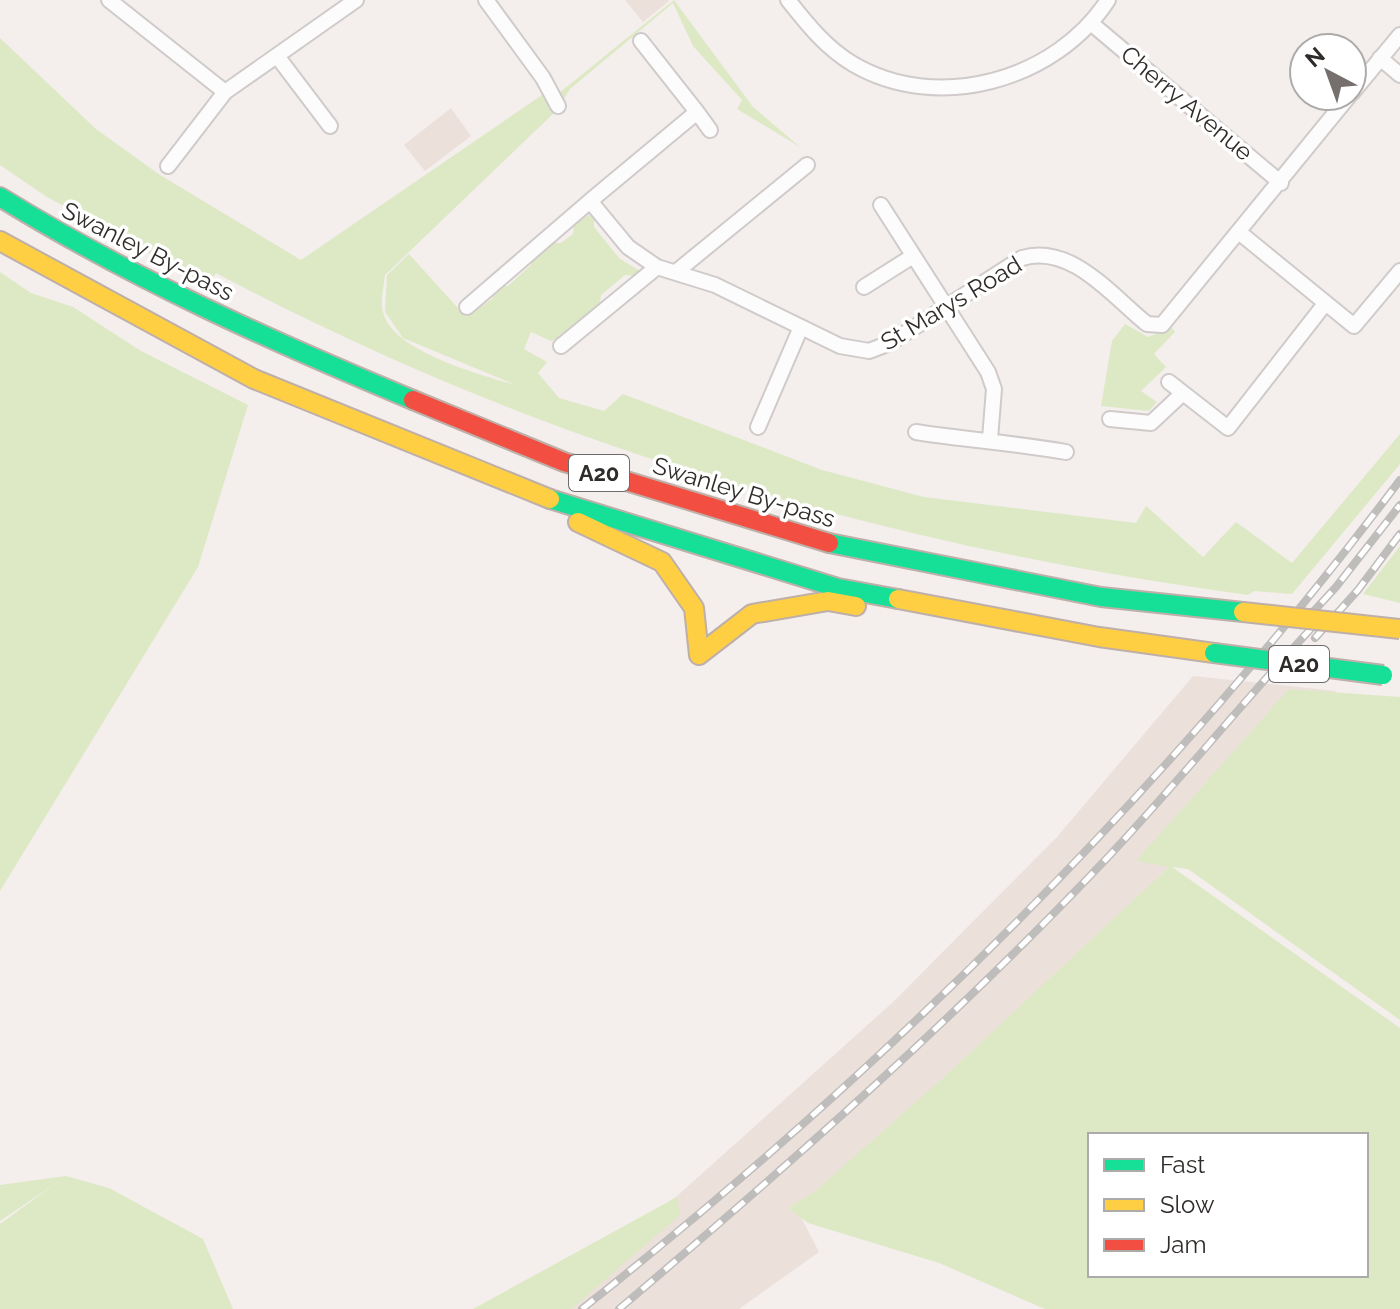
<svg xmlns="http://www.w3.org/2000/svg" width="1400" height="1309" viewBox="0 0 1400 1309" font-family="Raleway,sans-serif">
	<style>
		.built { fill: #ece0db }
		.green { fill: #dde9c5; fill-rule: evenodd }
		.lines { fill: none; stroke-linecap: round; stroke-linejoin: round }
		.street-casing { stroke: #d0cbca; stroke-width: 18 }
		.fast-casing { stroke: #beafa8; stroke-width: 22 }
		.slow-casing { stroke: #beafa8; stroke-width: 22 }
		.jam-casing { stroke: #beafa8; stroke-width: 22 }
		.street { stroke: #fdfcfc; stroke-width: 14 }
		.fast { stroke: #16e098; stroke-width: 18 }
		.slow { stroke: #ffcf43; stroke-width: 18 }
		.jam { stroke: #f24e42; stroke-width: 18 }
		.rail-casing { stroke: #bebdbc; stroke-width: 8 }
		.rail { stroke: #fff; stroke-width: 5; stroke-dasharray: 15; stroke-linecap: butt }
		.fast-bridge-casing { stroke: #beafa8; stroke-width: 22; stroke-linecap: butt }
		.slow-bridge-casing { stroke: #beafa8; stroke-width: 22; stroke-linecap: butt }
		.fast-bridge { stroke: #16e098; stroke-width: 18 }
		.slow-bridge { stroke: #ffcf43; stroke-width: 18 }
		.labels { text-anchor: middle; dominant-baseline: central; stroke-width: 7; stroke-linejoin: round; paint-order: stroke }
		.shield { fill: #fff; stroke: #6e6b6a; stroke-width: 2 }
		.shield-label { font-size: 22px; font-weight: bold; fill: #302c2a }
		.street-label { font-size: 24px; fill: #302c2a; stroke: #fff }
	</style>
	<rect width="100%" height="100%" fill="#f4eeec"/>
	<path class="built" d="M625,0h43l1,1 -26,21z
		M451,108l20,28 -46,35 -21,-26z
		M1193,676l143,15 -166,175 -369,351 18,35 -80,57h-210l148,-113 215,-193 165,-166z"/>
	<path class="green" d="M674,0l79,107 47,40 -63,-38 5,-9 -49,-54 -20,-43 -103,86 -14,22 -171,164c-1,10 -5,27 -2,37 10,40 98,63 133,73l-113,-47 -18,-26 2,-37 22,-21 57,63 26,-18 4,-13h12l23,-21v-10l19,-12h11l12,-9 1,-11 15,-8 5,3v9l26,32 22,13 -5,4 -12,-1 -24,20 -1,9 -41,34 -8,3 -20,-9 -7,17 23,13 -9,11 21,25 45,13 19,-17 199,76 102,27 212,26 10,-17 57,51 33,-35 56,41 108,-129v30l-108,130 -38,-3 -6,4c-362,-49 -709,-150 -1032,-322l-8,12 -161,-88 -47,-32v-127l96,91 64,46 141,85 241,-165 6,7z
		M0,272l31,21 42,14 68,44 107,54 -50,162 -198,324z
		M1125,324l23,13 24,-9 3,4 -21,22 12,13 -25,24 16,11 -8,9 -48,-5 11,-65z
		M1400,546v57l-37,-9z
		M1289,689l111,8v323l-212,-151 -16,-2 228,161v281h-355l-106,-46 -131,-40 -20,-15 26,-16 129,-114 226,-211 -33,-6zM1090,1135h276v140h-276z
		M66,1176l43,12 94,51 30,70h-233v-85l55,-40 -55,37v-36z
		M677,1197l3,18 -109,94h-98z"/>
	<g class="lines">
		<defs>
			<path id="street" d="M109,0l116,92
				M486,0l57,78 15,28
				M788,0c19,24 38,48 65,64 85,50 203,16 255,-64
				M1092,24l189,159
				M641,41l56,71
				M277,56l53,70
				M1380,58l20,17
				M1352,93l48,-58
				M168,166l57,-74 131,-92
				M590,201l107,-89 13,18
				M881,205l107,167 6,17 -4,50
				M1240,233l114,93 46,-55
				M676,272l131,-107
				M864,287l49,-31
				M467,307l123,-106 38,46 29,20
				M561,346l96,-79 58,18 125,61 29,5 21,-8 132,-85c49,-15 90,38 125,66l15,1 187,-229
				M1169,382l59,46 96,-123
				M1110,419l41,4 32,-30
				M758,427l43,-100
				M916,432c51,8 99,11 150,20"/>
			<path id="fast" d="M0,197c131,81 271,144 413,203
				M550,499l288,89 60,11
				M829,543l272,54 142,15"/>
			<path id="slow" d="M0,241l254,138 296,120
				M578,522l84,40 32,46 5,47
				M898,599l201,38 115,16
				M699,655l53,-41 76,-13 28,5"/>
			<path id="jam" d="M413,400l151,62 265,81"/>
		</defs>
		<use href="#street" class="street-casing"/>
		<use href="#fast" class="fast-casing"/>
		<use href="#slow" class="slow-casing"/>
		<use href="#jam" class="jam-casing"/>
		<use href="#street" class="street"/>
		<use href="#fast" class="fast"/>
		<use href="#slow" class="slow"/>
		<use href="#jam" class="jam"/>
		<defs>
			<path id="rail" d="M1301,625l35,-38 64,-82
				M1315,638l43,-48 42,-56
				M582,1309c305,-241 584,-518 818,-829
				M619,1309c170,-144 337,-291 490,-453 72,-77 138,-159 210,-236"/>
		</defs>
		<use href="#rail" class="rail-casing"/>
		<use href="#rail" class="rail"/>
		<defs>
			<path id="fast-bridge" d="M1214,653l169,22"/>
			<path id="slow-bridge" d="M1243,612l157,17"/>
		</defs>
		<use href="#fast-bridge" class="fast-bridge-casing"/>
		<use href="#slow-bridge" class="slow-bridge-casing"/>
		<use href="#fast-bridge" class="fast-bridge"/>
		<use href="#slow-bridge" class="slow-bridge"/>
	</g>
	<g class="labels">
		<g class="shield">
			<rect x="569" y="455" width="60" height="36" rx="6"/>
			<rect x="1269" y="646" width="60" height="36" rx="6"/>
		</g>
		<g class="shield-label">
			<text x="599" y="473">A20</text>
			<text x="1299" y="664">A20</text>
		</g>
		<g class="street-label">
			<text transform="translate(1187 103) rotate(40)">Cherry Avenue</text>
			<text transform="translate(148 251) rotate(27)">Swanley By-pass</text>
			<text transform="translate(951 303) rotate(-31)">St Marys Road</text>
			<text transform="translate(744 492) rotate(17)">Swanley By-pass</text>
		</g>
	</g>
	<rect x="1088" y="1133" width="280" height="144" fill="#ffffff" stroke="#acabaa" stroke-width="2"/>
	<rect x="1104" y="1159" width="40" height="12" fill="#16e098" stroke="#acabaa" stroke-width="2"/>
	<text x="1160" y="1173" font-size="24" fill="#302c2a">Fast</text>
	<rect x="1104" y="1199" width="40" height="12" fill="#ffcf43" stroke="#acabaa" stroke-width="2"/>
	<text x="1160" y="1213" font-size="24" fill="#302c2a">Slow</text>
	<rect x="1104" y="1239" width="40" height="12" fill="#f24e42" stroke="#acabaa" stroke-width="2"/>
	<text x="1160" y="1253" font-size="24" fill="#302c2a">Jam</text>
	<g transform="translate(1328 72) rotate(319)"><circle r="38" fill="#ffffff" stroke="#acabaa" stroke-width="2"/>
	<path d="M0-6L14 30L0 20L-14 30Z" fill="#75706e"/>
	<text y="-12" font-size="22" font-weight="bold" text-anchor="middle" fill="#302c2a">N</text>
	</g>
</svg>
